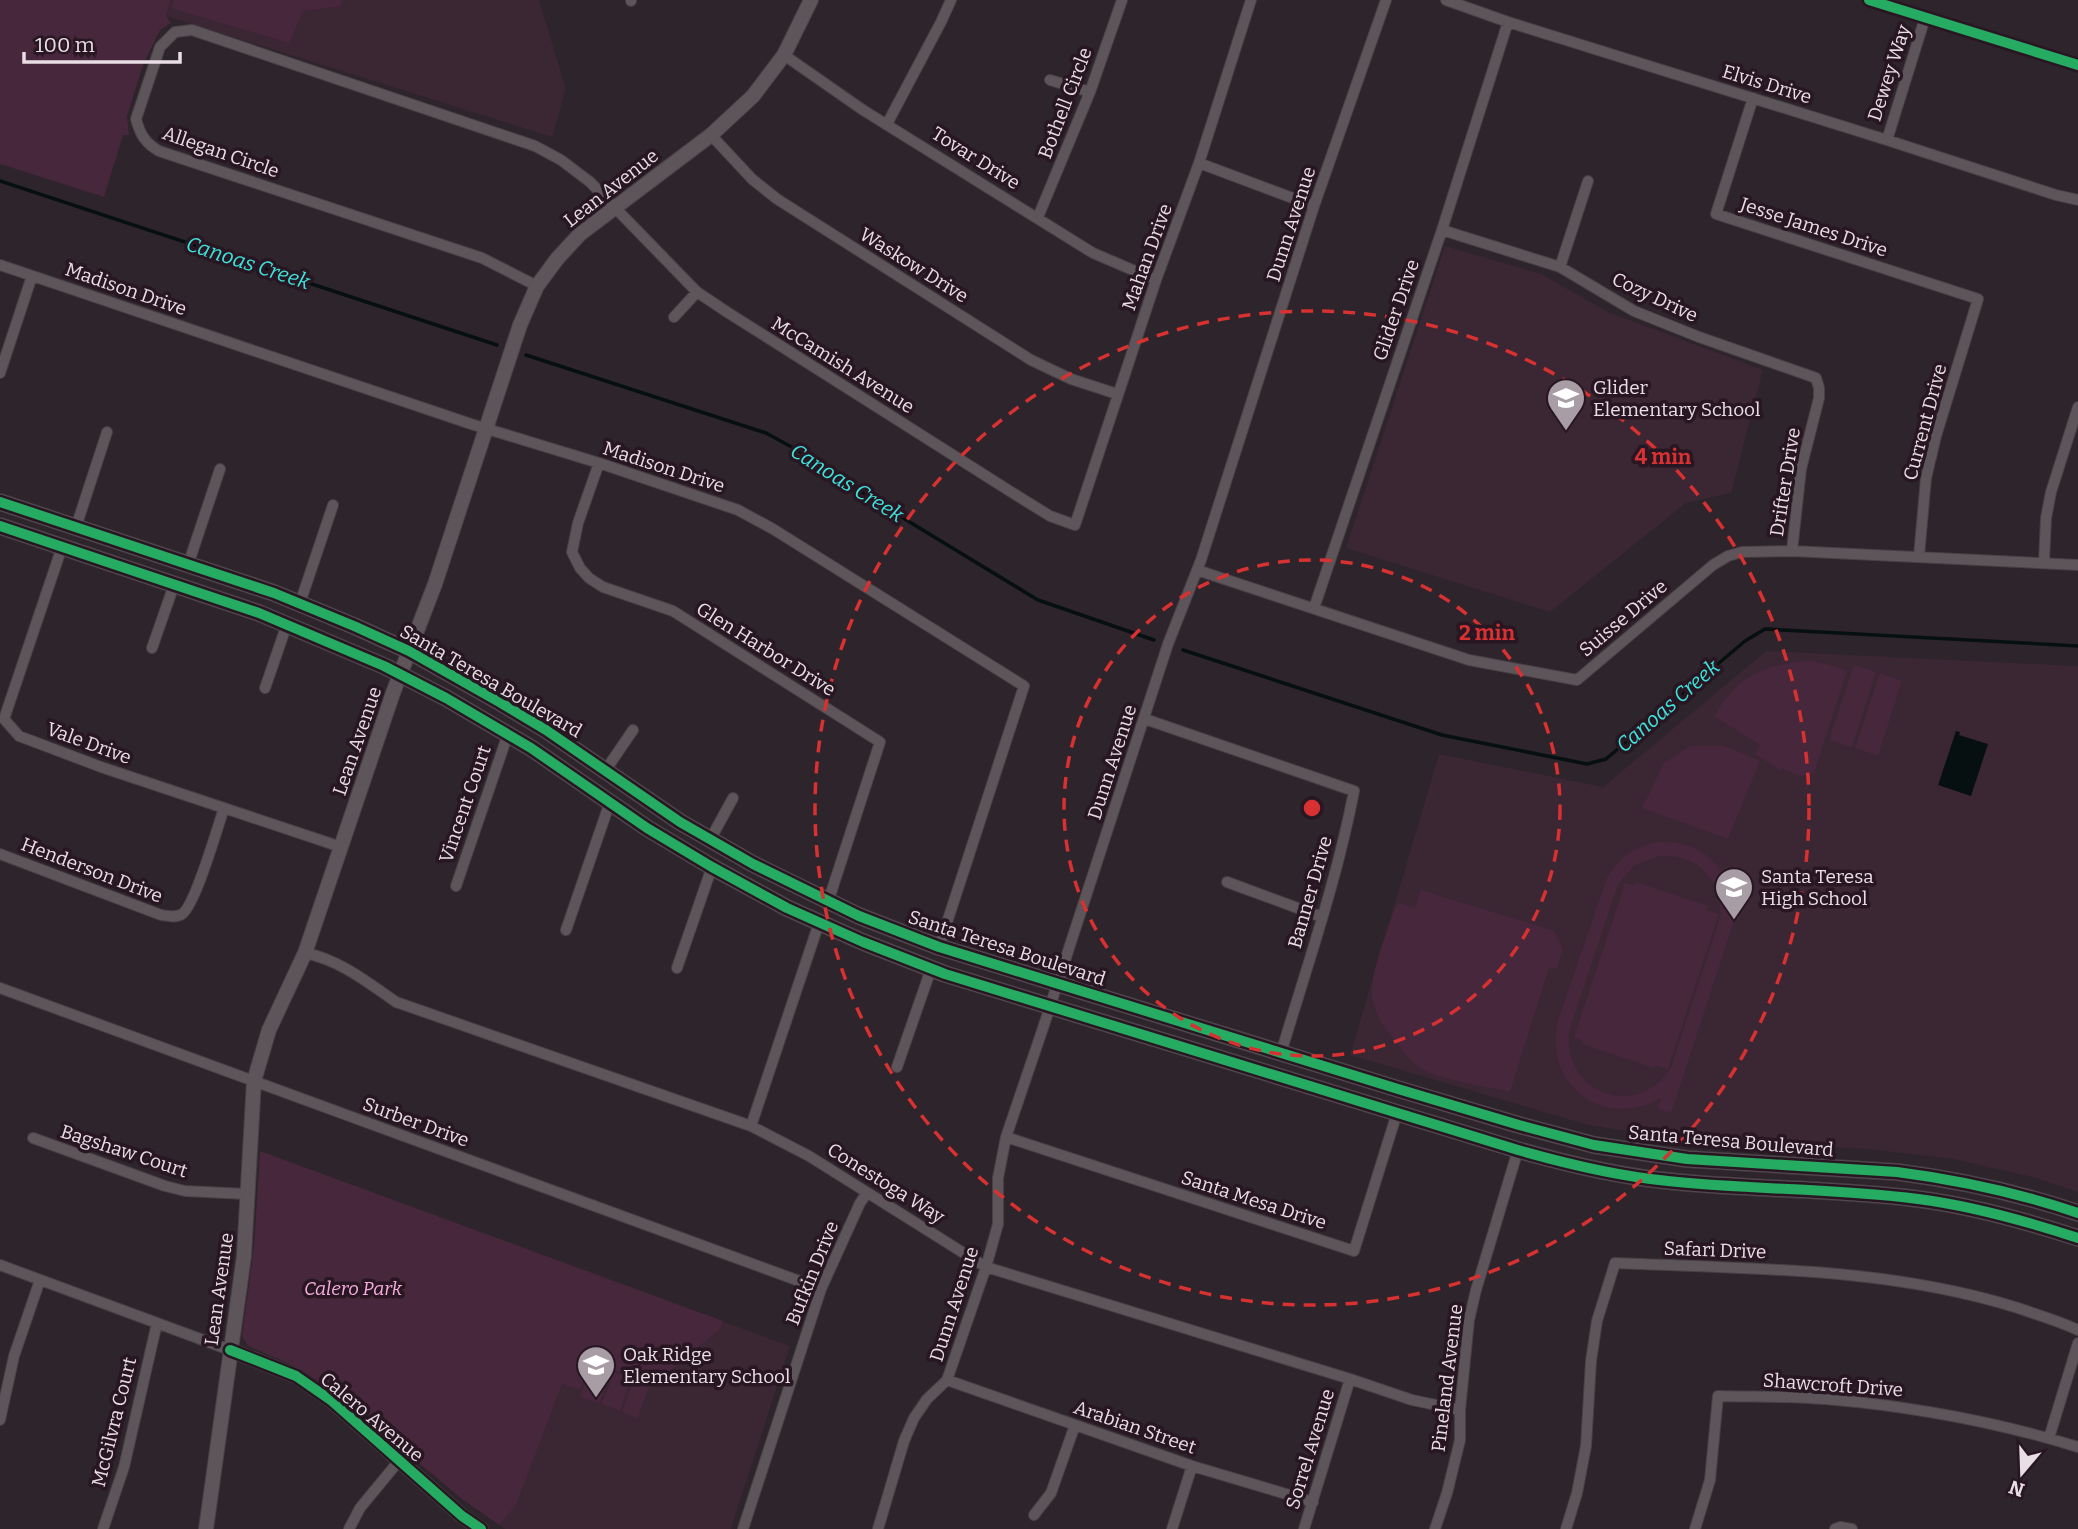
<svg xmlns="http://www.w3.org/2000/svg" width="2078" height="1529" viewBox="0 0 2078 1529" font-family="Bitter,serif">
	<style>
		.built { fill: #3b2634 }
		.green { fill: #46273c; fill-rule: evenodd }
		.water { fill: #071011 }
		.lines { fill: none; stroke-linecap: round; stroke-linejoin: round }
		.stream { stroke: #071011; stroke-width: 3.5 }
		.minor-casing { stroke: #484045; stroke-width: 12 }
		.tertiary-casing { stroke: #484045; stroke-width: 16 }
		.secondary-casing { stroke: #484045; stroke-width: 18 }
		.minor { stroke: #5d555a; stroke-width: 10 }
		.tertiary { stroke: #5d555a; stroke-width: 14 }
		.secondary { stroke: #5d555a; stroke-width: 16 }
		.cycleway-casing { stroke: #281722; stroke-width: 15 }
		.cycleway { stroke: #26ab63; stroke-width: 10 }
		.ring { fill: none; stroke: #d73131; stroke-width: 3.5; stroke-dasharray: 12 9 }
		.labels { text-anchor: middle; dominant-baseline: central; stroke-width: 7; stroke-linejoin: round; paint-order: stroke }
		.street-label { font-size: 19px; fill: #eadee5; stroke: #281722 }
		.poi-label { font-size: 19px; fill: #eadee5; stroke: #281722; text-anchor: start }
		.park-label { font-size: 19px; font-style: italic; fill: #f7addd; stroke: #281722 }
		.water-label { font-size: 21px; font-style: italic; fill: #3de4dd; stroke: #281722 }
		.centre { fill: #d73131; stroke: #281722; stroke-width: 3.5 }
		.ring-label { font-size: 21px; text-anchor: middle; font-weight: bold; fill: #d73131; stroke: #281722; stroke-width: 7; stroke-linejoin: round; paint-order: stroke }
	</style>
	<rect width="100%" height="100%" fill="#2e242b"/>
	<path class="built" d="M171,0h368l27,89 -14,48 -386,-121z
		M1445,246l96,28 67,38 155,58 -32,123 -45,10 -136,109 -204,-64z
		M1766,651l312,15v526l-45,-15 -80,-18 -85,-10 -169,-7 -111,-17 -238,-70 89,-301 164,33z
		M481,1233l309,113 -59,183h-226l-43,-30 -43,-36 -19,-12z"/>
	<path class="green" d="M0,0h171l-5,16 5,7 -11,7 -17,35 -16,51 2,19h-6l-19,62 -104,-33z
		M174,0h167v6l-38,5 -14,32 -118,-35z
		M1809,661l22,4 16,6 -33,102 -14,3 -18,-8 -2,2 -25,-16 5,-9 -46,-29c25,-41 49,-51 95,-55z
		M1854,665l22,7 -24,75 -23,-7z
		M1880,673l22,8 -24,75 -23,-8z
		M1722,745l38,16 -32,78 -86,-31 22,-45 26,-17z
		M1657,842c34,-2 60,14 74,45l5,-12 12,4 -77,234 -13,-4 3,-11c-58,33 -119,-14 -103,-78l49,-142c12,-20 27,-31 50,-36zM1659,856c37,-3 65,24 61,62l-49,149c-33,53 -107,28 -102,-34l49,-149 17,-19z
		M1636,882l72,24 -1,4 12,4 -51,155 -13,-4 -1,3 -72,-24 1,-3 -9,-4 51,-154 9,3z
		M1421,890l133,41 9,18 -6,19h-8l-39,124c-24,-6 -74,-12 -92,-26 -10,-7 -18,-19 -25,-28 -11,-12 -19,-26 -21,-42 -2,-25 17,-69 25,-93l18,4z
		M260,1151l463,170 -2,7 -67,56 -63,-22 -11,28 -18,-6 -46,121 -17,20 -37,-26 -43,-36 -19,-12 -73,-65 -35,-21 -44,-19 -6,-10 12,-89z
		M592,1364l19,7 -12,33 -19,-7z
		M614,1372l17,7 -11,32 -18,-7z
		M634,1379l16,5 -12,34 -16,-6z"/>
	<path class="water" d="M1956,731l4,1 -1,3 29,9 -17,52 -33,-11z"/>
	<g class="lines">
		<path class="stream" d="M0,181l497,164
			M526,355l240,78 33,18 81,53 158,96 116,40
			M1183,650l259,85 145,29 19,-5 139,-118 20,-12 313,17"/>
		<defs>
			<path id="minor" d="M1446,0l62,22 379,118 169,55 22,5
				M1869,0l209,65
				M631,1v-1
				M784,55l79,55 230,143 63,27
				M1050,80l40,12
				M1753,98l-37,116 262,85 -42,137 -10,42 -7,78
				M887,124l54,-102 10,-22
				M711,135l41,44 25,20 254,161 40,19 46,15
				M1887,140l38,-122
				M1199,163l115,43
				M1038,217l52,-125 32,-92
				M1442,230l118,37 74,44 65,26 117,41 3,10v10l-18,71 -9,82
				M0,265l471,159 128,39 139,47 35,19 251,157 -85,261
				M1560,267l28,-86
				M537,286l-55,-28 -323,-107c-14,-8 -19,-17 -23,-32l24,-72 15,-15 17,-2 343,116 26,14 29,22 107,110 30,20 289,183 34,21 25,9 81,-245 43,-117 52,-163
				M674,317l23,-25
				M0,373l32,-97
				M599,463l-21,60 -6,29 8,16 9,10 14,9 70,24 207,131 -52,160
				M76,527l31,-95
				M62,547l-58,172 15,17 82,31 240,80
				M2044,563l2,-45 5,-26 27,-85
				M188,565l32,-96
				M1197,570l272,90 108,20 136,-115 15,-9 14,-4 50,-1 286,14
				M300,603l33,-98
				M1314,608l128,-378 66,-208
				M152,648l22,-63
				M265,688l22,-64
				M1145,719l209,72c-17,89 -47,175 -73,262
				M605,771l28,-41
				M710,840l23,-42
				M0,854l161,61c7,1 15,3 21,-1 13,-8 36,-88 42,-106
				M1227,882l95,35
				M456,886l52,-152
				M566,930l44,-128
				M305,953c35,7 62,29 91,49l355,124 58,30 177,111 364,112 62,21 48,10
				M677,968l35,-101
				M0,988l821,301
				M897,1067l34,-98
				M751,1126l68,-203
				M1006,1137l348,114 43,-138
				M33,1138l132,48 20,5 62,3
				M0,1265l230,85
				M947,1380l245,86 121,36
				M0,1420l14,-64 26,-76
				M2049,1438l29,-95
				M1034,1515l17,-22 24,-68
				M103,1529l21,-62 33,-144
				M349,1529l11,-21 38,-46
				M743,1529l78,-240 39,-86 7,-10
				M878,1529l26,-88 10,-23 13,-19 20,-19 39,-113 12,-43v-46l8,-41 38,-112 124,-381 33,-84 113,-354 72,-206
				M1172,1529l20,-63
				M1304,1529l46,-150
				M1435,1529l12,-36 13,-53v-30l9,-90 7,-30 42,-140
				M1566,1529l11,-36 9,-47 5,-85 6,-40 18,-58c135,6 273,4 403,45 20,7 41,13 60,22
				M1695,1529l15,-49 8,-84c35,1 72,0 107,3 84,7 172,23 253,48
				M1835,1529l5,-2 12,2"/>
			<path id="tertiary" d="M230,1350l66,26 36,25 130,115 19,13
				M206,1529l38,-273 10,-175 15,-51 36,-77 88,-260 42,-109 85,-259 17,-39 20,-27 23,-25 131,-99 42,-39 31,-41 27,-55"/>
			<path id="secondary" d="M0,502l274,91 80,33 55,25 92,52 45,27 134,92 73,42 106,52 80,31 459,142 121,36 75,20 93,14 210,13c62,8 122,21 181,41
				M0,526l259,87 125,53 62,32 85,50 116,80 65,39 75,41 76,34 82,32 573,176c49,14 99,26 150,31 83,9 167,7 250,18 55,7 108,22 160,39"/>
		</defs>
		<use href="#minor" class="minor-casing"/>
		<use href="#tertiary" class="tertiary-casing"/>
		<use href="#secondary" class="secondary-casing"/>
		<use href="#minor" class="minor"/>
		<use href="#tertiary" class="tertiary"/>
		<use href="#secondary" class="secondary"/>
		<defs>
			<path id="cycleway" d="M1869,0l209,65
				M0,502l274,91 80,33 55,25 92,52 45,27 134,92 73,42 106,52 80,31 459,142 121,36 75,20 93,14 210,13c62,8 122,21 181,41
				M0,526l259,87 125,53 62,32 85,50 116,80 65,39 75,41 76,34 82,32 573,176c49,14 99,26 150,31 83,9 167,7 250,18 55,7 108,22 160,39
				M230,1350l66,26 36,25 130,115 19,13"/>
		</defs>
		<use href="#cycleway" class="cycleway-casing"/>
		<use href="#cycleway" class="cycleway"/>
	</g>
	<g class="ring">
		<circle cx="1312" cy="808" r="248"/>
		<circle cx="1312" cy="808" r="497"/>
	</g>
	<defs>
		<symbol id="school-pin" viewBox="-11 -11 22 30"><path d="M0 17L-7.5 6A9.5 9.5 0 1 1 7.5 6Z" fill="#a89da4" stroke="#281722"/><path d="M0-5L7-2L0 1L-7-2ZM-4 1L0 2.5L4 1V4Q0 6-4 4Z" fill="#fff"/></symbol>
	</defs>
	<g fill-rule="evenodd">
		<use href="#school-pin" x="1544" y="376" width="44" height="60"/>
		<use href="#school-pin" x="1712" y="865" width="44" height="60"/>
		<use href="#school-pin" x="574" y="1343" width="44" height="60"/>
	</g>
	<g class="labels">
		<g class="street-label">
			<text transform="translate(1889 73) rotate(-72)">Dewey Way</text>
			<text transform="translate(1767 84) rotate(17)">Elvis Drive</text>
			<text transform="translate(1065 103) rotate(-69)">Bothell Circle</text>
			<text transform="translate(221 152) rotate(19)">Allegan Circle</text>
			<text transform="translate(976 158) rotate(32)">Tovar Drive</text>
			<text transform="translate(611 188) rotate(-38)">Lean Avenue</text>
			<text transform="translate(1291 224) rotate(-72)">Dunn Avenue</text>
			<text transform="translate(1814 227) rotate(18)">Jesse James Drive</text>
			<text transform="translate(1147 257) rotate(-70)">Mahan Drive</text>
			<text transform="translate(914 265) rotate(32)">Waskow Drive</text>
			<text transform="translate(126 289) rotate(19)">Madison Drive</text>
			<text transform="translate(1655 297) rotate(25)">Cozy Drive</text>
			<text transform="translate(1396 310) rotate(-71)">Glider Drive</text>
			<text transform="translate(843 365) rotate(32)">McCamish Avenue</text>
			<text transform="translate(1925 422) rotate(-75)">Current Drive</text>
			<text transform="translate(664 467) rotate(18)">Madison Drive</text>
			<text transform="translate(1785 482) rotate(-81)">Drifter Drive</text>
			<text transform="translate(1623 618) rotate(-40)">Suisse Drive</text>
			<text transform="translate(766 649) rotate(32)">Glen Harbor Drive</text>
			<text transform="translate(491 681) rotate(30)">Santa Teresa Boulevard</text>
			<text transform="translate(357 741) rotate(-71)">Lean Avenue</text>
			<text transform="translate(89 743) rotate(20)">Vale Drive</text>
			<text transform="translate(1112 762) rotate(-72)">Dunn Avenue</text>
			<text transform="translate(465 804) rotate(-71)">Vincent Court</text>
			<text transform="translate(92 870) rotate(21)">Henderson Drive</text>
			<text transform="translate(1310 892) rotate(-74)">Banner Drive</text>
			<text transform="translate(1007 948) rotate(18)">Santa Teresa Boulevard</text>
			<text transform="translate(416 1122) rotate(20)">Surber Drive</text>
			<text transform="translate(1731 1141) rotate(5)">Santa Teresa Boulevard</text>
			<text transform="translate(124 1151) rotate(18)">Bagshaw Court</text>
			<text transform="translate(886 1183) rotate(32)">Conestoga Way</text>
			<text transform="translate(1254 1200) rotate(18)">Santa Mesa Drive</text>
			<text transform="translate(1715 1250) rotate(2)">Safari Drive</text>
			<text transform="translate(812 1273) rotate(-68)">Bufkin Drive</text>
			<text transform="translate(219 1289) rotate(-82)">Lean Avenue</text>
			<text transform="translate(954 1304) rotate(-72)">Dunn Avenue</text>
			<text transform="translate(1447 1378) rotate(-83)">Pineland Avenue</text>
			<text transform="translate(1833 1385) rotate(4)">Shawcroft Drive</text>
			<text transform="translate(372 1417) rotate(40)">Calero Avenue</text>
			<text transform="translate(114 1422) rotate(-76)">McGilvra Court</text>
			<text transform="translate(1135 1427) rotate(19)">Arabian Street</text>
			<text transform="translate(1310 1449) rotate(-73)">Sorrel Avenue</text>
		</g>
		<g class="poi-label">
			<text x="1593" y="387">Glider<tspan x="1593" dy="22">Elementary School</tspan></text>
			<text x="1761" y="876">Santa Teresa<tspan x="1761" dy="22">High School</tspan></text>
			<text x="623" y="1354">Oak Ridge<tspan x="623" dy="22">Elementary School</tspan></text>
		</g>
		<g class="park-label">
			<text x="353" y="1288">Calero Park</text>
		</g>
		<g class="water-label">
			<text transform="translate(248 263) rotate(18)">Canoas Creek</text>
			<text transform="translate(847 483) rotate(32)">Canoas Creek</text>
			<text transform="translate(1668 706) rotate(-41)">Canoas Creek</text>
		</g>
	</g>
	<circle cx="1312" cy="808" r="10" class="centre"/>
	<g class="ring-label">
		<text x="1663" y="464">4 min</text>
		<text x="1487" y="640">2 min</text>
	</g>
	<g transform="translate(2022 1473) rotate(199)" stroke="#281722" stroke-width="5" paint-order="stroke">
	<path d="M0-5L12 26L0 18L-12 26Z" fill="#eadee5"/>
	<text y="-10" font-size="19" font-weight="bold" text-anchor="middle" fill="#eadee5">N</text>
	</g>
	<path d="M24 52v10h156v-10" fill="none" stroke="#eadee5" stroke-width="3.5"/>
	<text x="35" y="52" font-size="21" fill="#eadee5" stroke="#281722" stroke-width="5" paint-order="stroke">100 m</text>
</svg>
